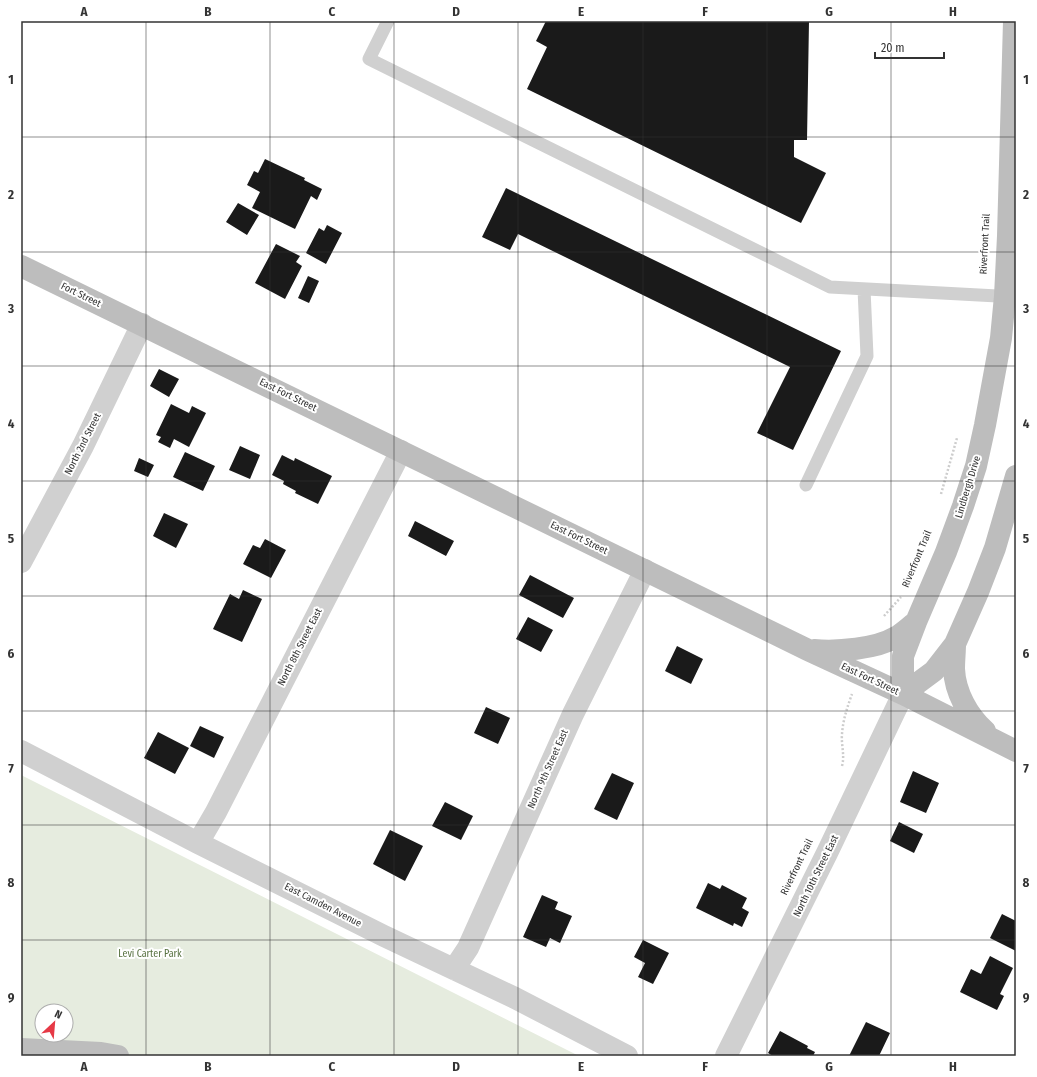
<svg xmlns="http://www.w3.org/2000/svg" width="1037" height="1077" viewBox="0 0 1037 1077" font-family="'Fira Sans Condensed',sans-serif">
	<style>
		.green { fill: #e6ecdf; fill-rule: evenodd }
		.building { fill: #1a1a1a }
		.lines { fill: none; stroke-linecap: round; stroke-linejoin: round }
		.path { stroke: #cdcdcd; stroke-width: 2.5; stroke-dasharray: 2 2; stroke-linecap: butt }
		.lane { stroke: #d0d0d0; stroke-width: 13 }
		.street { stroke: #d0d0d0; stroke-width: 22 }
		.secondary { stroke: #bdbdbd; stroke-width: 22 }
		.grid { fill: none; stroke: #333; stroke-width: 1; stroke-opacity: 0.55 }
		.labels { text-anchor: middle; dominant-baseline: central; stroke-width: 4; stroke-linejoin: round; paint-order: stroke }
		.street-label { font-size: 10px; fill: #333; stroke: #fff }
		.park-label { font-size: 10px; fill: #56703f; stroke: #fff }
		.neatline { fill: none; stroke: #333; stroke-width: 1.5 }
		.grid-label { font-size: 13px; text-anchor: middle; font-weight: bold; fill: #333 }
	</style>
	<rect width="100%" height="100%" fill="#fff"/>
	<path class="green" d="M21,775l558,281h-558zM42,1011h24v24h-24z"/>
	<path class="building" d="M546,21h263l-2,119h-13v17l32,16 -25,50 -274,-134 20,-42 -11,-6z
		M265,159l40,19 -1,2 18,9 -5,11 -6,-4 -16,33 -43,-21 8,-16 -13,-7 7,-14 4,2z
		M506,188l335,163 -48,99 -36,-17 33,-66 -272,-133 -8,16 -28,-13z
		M238,203l21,12 -12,20 -21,-13z
		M327,225l15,8 -16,31 -20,-11 13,-25 5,3z
		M276,244l24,12 -4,6 6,4 -17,33 -30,-16z
		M308,276l11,5 -10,22 -11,-5z
		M159,369l20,10 -10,18 -19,-11z
		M171,404l18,9 3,-7 14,7 -17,34 -15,-8 -4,9 -12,-6 3,-5 -5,-2z
		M240,446l20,9 -10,24 -21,-9z
		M185,452l30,14 -12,25 -30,-14z
		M282,455l12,6 1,-3 37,18 -14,28 -23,-11 1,-2 -13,-7 1,-3 -12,-6z
		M139,458l15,7 -6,12 -14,-6z
		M164,513l24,11 -12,24 -23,-12z
		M415,521l39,20 -8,15 -38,-20z
		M265,539l21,11 -15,28 -28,-14 10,-19 7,3z
		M530,575l44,23 -11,20 -44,-23z
		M243,590l19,9 -20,43 -29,-13 17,-35 9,5z
		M528,617l25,13 -12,22 -25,-13z
		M677,646l26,13 -12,25 -26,-13z
		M486,707l24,11 -12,26 -24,-11z
		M200,726l24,11 -10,21 -24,-12z
		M158,732l31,16 -14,26 -31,-16z
		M913,771l26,12 -13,30 -26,-11z
		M612,773l22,10 -17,37 -23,-11z
		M445,802l28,14 -12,24 -29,-14z
		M899,822l24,12 -9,19 -24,-12z
		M390,830l33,16 -18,35 -32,-17z
		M708,883l12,6 2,-4 25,13 -5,10 7,4 -7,15 -8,-4 -1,3 -37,-18z
		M542,895l16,7 -3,7 17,7 -12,27 -10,-5 -4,9 -23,-10z
		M1002,914l14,7v30l-26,-13z
		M643,940l26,13 -16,31 -15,-7 7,-14 -11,-6z
		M990,956l23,12 -13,26 4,2 -7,14 -37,-18 11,-23 10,5z
		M866,1022l24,11 -11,23h-30z
		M780,1031l28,15 -1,2 8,4 -2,4h-40l-5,-3z"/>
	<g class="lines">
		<path class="path" d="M941,494l16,-56
			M884,616l17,-19
			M842,766c3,-11 -1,-21 0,-32 1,-14 5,-26 10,-40"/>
		<path class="lane" d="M388,21l-19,38 461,228 186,10
			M806,485l61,-129 -3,-67"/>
		<path class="street" d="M21,562l62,-116 59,-122
			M21,751l177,92 186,93 131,62 112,58
			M198,843l18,-31 185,-361
			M454,969l14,-21 105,-234 72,-144
			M726,1056l101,-203 76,-159"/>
		<path class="secondary" d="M21,266l787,384 95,44 113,57
			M955,644c0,8 -1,16 -1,25 1,23 14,47 31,62
			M814,650c23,2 62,-1 82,-13 7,-4 13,-10 20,-15
			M903,694v-38l13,-34 30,-70 17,-46 13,-40 9,-41 16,-87 4,-42 3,-60 6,-215
			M903,694l31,-23 21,-27 23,-52 17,-44 21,-72
			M21,1049l80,4 17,3"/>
	</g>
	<path class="grid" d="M146,21v1035M270,21v1035M394,21v1035M518,21v1035M643,21v1035M767,21v1035M891,21v1035M21,137h995M21,252h995M21,366h995M21,481h995M21,596h995M21,711h995M21,825h995M21,940h995"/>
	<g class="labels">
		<g class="street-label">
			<text transform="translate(985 244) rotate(-87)">Riverfront Trail</text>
			<text transform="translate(81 295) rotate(26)">Fort Street</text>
			<text transform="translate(288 395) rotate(26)">East Fort Street</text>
			<text transform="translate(83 444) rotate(-63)">North 2nd Street</text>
			<text transform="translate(968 487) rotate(-73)">Lindbergh Drive</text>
			<text transform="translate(579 538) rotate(26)">East Fort Street</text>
			<text transform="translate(917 559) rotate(-67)">Riverfront Trail</text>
			<text transform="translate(300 647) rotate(-63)">North 8th Street East</text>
			<text transform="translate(870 679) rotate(25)">East Fort Street</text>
			<text transform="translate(548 769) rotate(-66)">North 9th Street East</text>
			<text transform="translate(797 867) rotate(-64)">Riverfront Trail</text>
			<text transform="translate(816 876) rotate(-64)">North 10th Street East</text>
			<text transform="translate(323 905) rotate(27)">East Camden Avenue</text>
		</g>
		<g class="park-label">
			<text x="150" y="954">Levi Carter Park</text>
		</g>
	</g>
	<rect width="1037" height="1077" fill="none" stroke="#ffffff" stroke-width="44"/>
	<g transform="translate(54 1023) rotate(26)"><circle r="19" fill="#ffffff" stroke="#adadad"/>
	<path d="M0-3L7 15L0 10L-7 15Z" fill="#e63946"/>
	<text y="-6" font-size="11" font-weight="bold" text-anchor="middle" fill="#333333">N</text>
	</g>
	<path d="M875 52v6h69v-6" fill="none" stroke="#333333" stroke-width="2"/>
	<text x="881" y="52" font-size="12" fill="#333333" stroke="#ffffff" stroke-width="3" paint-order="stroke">20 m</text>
	<rect x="22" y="22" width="993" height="1033" class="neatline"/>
	<g class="grid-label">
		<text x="84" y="16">A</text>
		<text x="208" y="16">B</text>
		<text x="332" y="16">C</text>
		<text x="456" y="16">D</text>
		<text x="581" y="16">E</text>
		<text x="705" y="16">F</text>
		<text x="829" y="16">G</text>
		<text x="953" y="16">H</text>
		<text x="11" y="84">1</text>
		<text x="1026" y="84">1</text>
		<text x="11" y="199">2</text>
		<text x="1026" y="199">2</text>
		<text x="11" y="313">3</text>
		<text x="1026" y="313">3</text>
		<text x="11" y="428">4</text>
		<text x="1026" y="428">4</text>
		<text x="11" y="543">5</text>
		<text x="1026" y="543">5</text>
		<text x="11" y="658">6</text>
		<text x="1026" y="658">6</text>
		<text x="11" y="773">7</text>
		<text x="1026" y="773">7</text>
		<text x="11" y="887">8</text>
		<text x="1026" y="887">8</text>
		<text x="11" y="1002">9</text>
		<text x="1026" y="1002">9</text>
		<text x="84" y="1071">A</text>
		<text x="208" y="1071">B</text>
		<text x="332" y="1071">C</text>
		<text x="456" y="1071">D</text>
		<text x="581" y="1071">E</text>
		<text x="705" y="1071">F</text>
		<text x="829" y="1071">G</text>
		<text x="953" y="1071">H</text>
	</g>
</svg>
